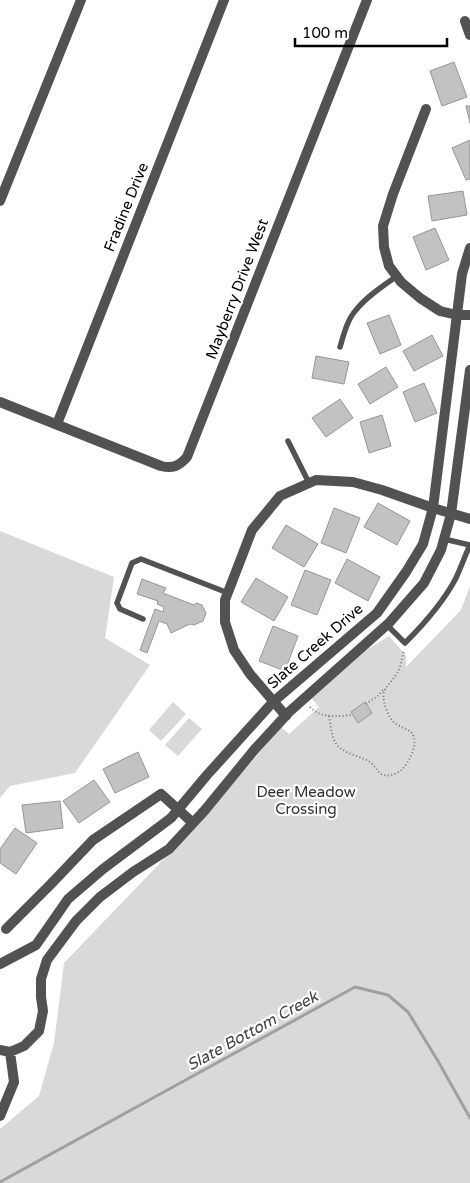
<svg xmlns="http://www.w3.org/2000/svg" width="470" height="1183" font-family="'Varela Round',sans-serif">
<rect width="100%" height="100%" fill="#fff"/>
<path fill="#d9d9d9" d="M0,531L114,577L105,638L150,665L75,773L10,786L0,798Z
M470,586V1183H0V1129L39,1096L54,1043L64,963L209,812L281,727L289,734L319,707L311,698L360,654L389,636L406,655V667L461,610Z
M173,702L186,714L161,741L149,730Z
M189,718L202,729L178,756L165,745Z"/>
<g fill="none" stroke-linecap="round" stroke-linejoin="round">
<path stroke="#a0a0a0" stroke-width="3" d="M0,1182L355,987L388,995L408,1012L438,1061L470,1118"/>
</g>
<path fill="#c2c2c2" stroke="#969696" d="M454,62L467,97L442,106L430,71Z
M466,106H470V123Z
M470,140V179L466,180L452,148Z
M463,191L467,215L432,221L428,196Z
M435,228L449,260L426,270L413,237Z
M389,315L401,345L380,354L367,323Z
M432,335L443,356L414,371L403,351Z
M316,356L349,362L344,384L312,378Z
M386,367L398,387L370,404L358,384Z
M424,383L437,413L415,422L403,392Z
M340,399L353,418L326,437L312,418Z
M382,415L391,446L369,453L360,422Z
M378,503L410,521L397,545L364,527Z
M334,508L360,518L346,553L321,543Z
M286,525L318,544L304,567L272,548Z
M347,559L380,577L368,601L335,583Z
M305,570L331,580L317,615L291,605Z
M256,578L288,597L274,621L241,602Z
M142,579L166,588L163,593L194,605L196,603L202,605L206,613L203,621L194,625L190,624L171,633L167,624L159,621L147,653L140,650L155,609L163,612L164,607L157,604L158,601L137,594Z
M273,626L298,636L285,671L259,661Z
M365,702L372,713L358,723L351,712Z
M138,752L149,777L115,793L103,769Z
M94,780L110,802L79,823L63,801Z
M60,801L63,828L26,833L22,805Z
M15,828L37,843L16,874L0,863V849Z"/>
<g fill="none" stroke-linecap="round" stroke-linejoin="round">
<path stroke="#747474" stroke-width="2" stroke-dasharray="1 2.5" stroke-linecap="butt" d="M366,704L379,695L383,690
M310,707C321,719 338,716 352,715
M329,716C331,726 331,737 337,745C344,753 355,755 364,759C367,760 369,761 371,763C375,766 377,771 381,774C390,778 400,773 405,766C411,758 420,740 410,731C407,729 403,728 400,726C392,723 389,716 386,709C380,688 385,691 396,675C401,668 402,658 404,650"/>
<path stroke="#525252" stroke-width="5.5" d="M340,347C344,334 347,320 356,310C367,296 383,286 397,276
M288,441L309,483
M143,619L120,609L117,603L132,563L141,559L228,593
M387,625L405,643C425,623 443,603 456,578C461,567 465,556 470,545L444,539"/>
<path stroke="#525252" stroke-width="10" d="M465,21L470,35
M426,109L393,194L383,226L384,247L389,266L401,282L420,298L440,311L457,315H470
M0,201L81,0
M0,402L161,466C173,469 179,466 187,457L367,0
M57,424L224,0
M286,716L250,674L234,650L225,622V600L252,530L280,496L316,480L353,482L382,490L433,508L470,519
M6,929L50,885L93,840L161,794L193,823
M0,964L36,945L68,899L103,869L171,818L207,775L273,702L377,613L406,572L423,544L433,508L462,274L470,248
M0,1050L10,1052L24,1046L39,1031L43,1011L41,997V979L47,960L76,921L100,897L133,872L169,849L205,810L255,749L289,712L389,623L424,583L441,550L451,514L470,370
M0,1116L14,1082L10,1052"/>
</g>
<g text-anchor="middle" stroke-width="4.5" stroke-linejoin="round" paint-order="stroke">
<g font-size="15" fill="#000" stroke="#fff">
<text transform="translate(126 207) rotate(-68)" y="5">Fradine Drive</text>
<text transform="translate(237 289) rotate(-69)" y="5">Mayberry Drive West</text>
<text transform="translate(315 646) rotate(-41)" y="5">Slate Creek Drive</text>
</g>
<g font-size="15" fill="#303030" stroke="#fff">
<text x="306" y="797">Deer Meadow<tspan x="306" dy="17">Crossing</tspan></text>
</g>
<g font-size="16" font-style="italic" fill="#414141" stroke="#fff">
<text transform="translate(252 1030) rotate(-29)" y="6">Slate Bottom Creek</text>
</g>
</g>
<path d="M295 38v8h152v-8" fill="none" stroke="#000000" stroke-width="2.5"/>
<text x="302" y="38" font-size="15" fill="#000000" stroke="#ffffff" stroke-width="4" paint-order="stroke">100 m</text>
</svg>
